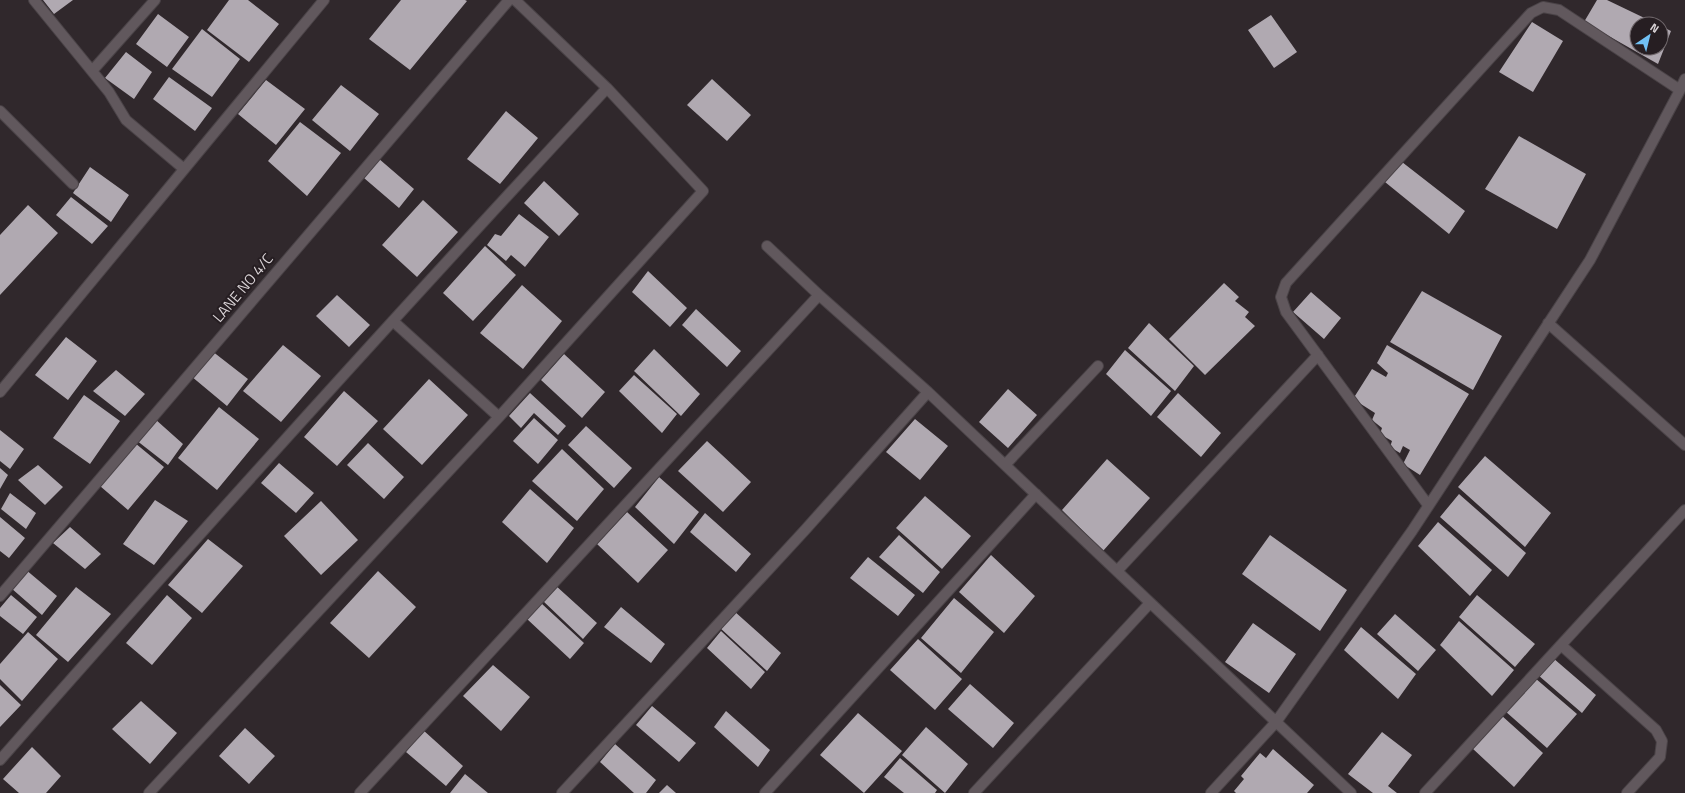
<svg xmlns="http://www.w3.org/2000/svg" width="1685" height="793" font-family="'Titillium Web',sans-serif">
<rect width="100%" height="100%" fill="#30282c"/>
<path fill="#b0a9b1" d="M43,0H73L54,14Z
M229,0H248L279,24L249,62L207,30Z
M401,0H465L467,1L410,70L369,39Z
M1597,0H1607L1657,24H1637V48H1661V26L1671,31L1658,64L1584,22Z
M158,14L189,37L167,67L136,44Z
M1271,15L1297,52L1274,68L1248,30Z
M1532,22L1563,41L1533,92L1499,72Z
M202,29L240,59L212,97L172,69Z
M126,52L152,72L134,99L105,78Z
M169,77L212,108L195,131L153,99Z
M712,79L751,115L727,141L687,105Z
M266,80L305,109L276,145L238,114Z
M341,85L379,114L350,151L312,120Z
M506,111L538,138L500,184L467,159Z
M300,122L341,153L307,196L268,161Z
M1519,136L1586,174L1557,229L1485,189Z
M378,158L414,189L399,208L364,178Z
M1402,162L1465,211L1449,234L1385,182Z
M90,167L129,195L111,222L73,193Z
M544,181L579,214L559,236L524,203Z
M71,197L108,226L92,244L56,215Z
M423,200L458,232L417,277L382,245Z
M28,205L58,233L0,295V235Z
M519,214L549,237L525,267L511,255L506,261L487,245L495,234L501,236Z
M485,246L516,275L473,321L443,293Z
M648,271L687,308L670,327L632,292Z
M1224,283L1239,297L1235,301L1249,312L1245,317L1255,326L1205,375L1169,339Z
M522,285L562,321L523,369L480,333Z
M1422,291L1502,336L1473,390L1390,342Z
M1311,292L1341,318L1324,339L1293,312Z
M337,295L370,325L349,347L316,316Z
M696,309L741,351L727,367L682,325Z
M1149,323L1194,366L1175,391L1128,348Z
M66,337L97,361L68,400L35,375Z
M283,345L321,376L281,422L243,391Z
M1387,345L1469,394L1420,475L1403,464L1410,450L1403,446L1400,453L1390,447L1392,441L1380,434L1382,428L1372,420L1375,413L1353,399L1372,369L1386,377L1388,373L1377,363Z
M654,349L700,394L681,416L634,371Z
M1125,350L1171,391L1151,416L1106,374Z
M212,351L248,379L227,406L191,376Z
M564,354L605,392L582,418L541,380Z
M116,370L145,394L125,416L93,391Z
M634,375L677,414L662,433L619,391Z
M429,379L468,415L422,465L383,429Z
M1008,389L1037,415L1008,448L979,422Z
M344,391L378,421L337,466L304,437Z
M530,393L566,426L558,435L534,413L521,428L509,416Z
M1178,393L1221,433L1201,457L1157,417Z
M84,395L120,421L90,464L53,438Z
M219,407L259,439L217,490L178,458Z
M534,418L558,440L538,464L513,441Z
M155,419L183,444L168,465L136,440Z
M915,419L948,446L920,480L886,452Z
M586,426L632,468L614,488L568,445Z
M0,430L24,449L10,469L0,461Z
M707,441L751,482L723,512L678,471Z
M135,443L164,467L128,510L100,486Z
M368,443L404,477L384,499L347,465Z
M562,449L604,489L577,521L532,481Z
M1485,456L1551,513L1525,547L1458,487Z
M1107,459L1150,498L1103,551L1062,510Z
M279,463L314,493L296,513L261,483Z
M38,465L63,487L45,505L18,480Z
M0,468L8,475L0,489Z
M659,477L699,512L674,544L635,507Z
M530,489L574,528L547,563L502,522Z
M10,493L36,513L26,529L1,509Z
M1459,494L1526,553L1508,577L1440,517Z
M925,496L971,536L942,569L896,528Z
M155,500L188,521L154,565L123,544Z
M321,501L358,540L321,575L284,536Z
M627,512L668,550L638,583L597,544Z
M705,513L751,554L736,572L690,532Z
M0,517L25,538L9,558L0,551Z
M1438,522L1492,570L1470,596L1418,546Z
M70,527L101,554L85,569L53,543Z
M899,535L940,572L923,593L879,557Z
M1270,535L1347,590L1320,631L1242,574Z
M208,539L243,566L202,613L168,585Z
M991,555L1035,596L1004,633L959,592Z
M868,557L915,595L898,616L850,578Z
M25,569L57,596L42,615L11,588Z
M378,571L416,607L369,658L330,623Z
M555,585L597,623L583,639L542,600Z
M76,587L111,614L68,662L36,635Z
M11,595L37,617L23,634L0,616V608Z
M167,595L192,618L152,665L126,643Z
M1477,595L1535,644L1515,667L1459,617Z
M954,598L994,632L961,673L921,638Z
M541,603L584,643L570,659L527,619Z
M621,607L665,644L651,663L604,627Z
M734,611L781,653L767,671L719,627Z
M1395,614L1436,650L1418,671L1377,634Z
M1459,621L1514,670L1492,696L1440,645Z
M1253,623L1296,654L1269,693L1225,662Z
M1361,627L1416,674L1398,699L1344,650Z
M721,631L765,672L751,689L707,648Z
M28,632L58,659L22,701L0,679V664Z
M918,639L962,679L935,710L890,670Z
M1553,658L1596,695L1582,713L1538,675Z
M493,665L530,697L501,731L463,696Z
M1535,678L1577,714L1547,748L1505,711Z
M970,684L1014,723L993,748L948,709Z
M0,685L21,705L0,727Z
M141,701L177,733L150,764L112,729Z
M652,706L696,743L679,762L636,725Z
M726,711L770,750L758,767L714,727Z
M858,713L902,751L864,793L820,755Z
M1501,715L1543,753L1514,787L1472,748Z
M926,727L968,764L945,793L902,755Z
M245,728L275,756L249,784L219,756Z
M423,730L463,766L446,786L406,752Z
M1382,732L1412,755L1388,786L1397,793H1373L1348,774Z
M615,744L656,780L646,793H634L600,762Z
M32,747L61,776L46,793H19L3,779Z
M1273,749L1314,785L1307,793H1236L1234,791L1244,779L1241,776L1260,753L1266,758Z
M900,758L937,790L935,793H904L884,777Z
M465,774L488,793H450Z
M667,785L676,793H659Z"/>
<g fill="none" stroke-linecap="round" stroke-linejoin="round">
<defs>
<path id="minor" d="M34,0L109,92L126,120L184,169
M92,71L155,0
M0,111L73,184
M767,246L819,295L928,392L1351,793
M394,322L499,417
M1548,323L1685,445
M0,392L324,0
M1005,465L1098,366
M1428,505L1286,312L1281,297L1286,283L1531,13L1543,7L1559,10L1680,90
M1117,571L1318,355
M0,596L509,0
M1561,645L1656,730L1662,741L1660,757L1627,793
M0,760C199,533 402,309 607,88
M149,793L499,417L703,191L607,88L515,0
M360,793L819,295
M562,793L805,530L928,392
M765,793L1036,494
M974,793L1150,603
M1211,793L1276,722L1412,531L1590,260L1680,90L1685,79
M1425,793L1685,510"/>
</defs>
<use href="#minor" stroke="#4a4347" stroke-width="12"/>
<use href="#minor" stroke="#61585d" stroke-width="10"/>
</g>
<g text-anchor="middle" stroke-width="4" stroke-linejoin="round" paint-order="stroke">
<g font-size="15" fill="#d9d3d6" stroke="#261e22">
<text transform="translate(243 288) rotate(-50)" y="5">LANE NO 4/C</text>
</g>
</g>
<g transform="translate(1649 36) rotate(35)"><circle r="19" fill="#261e22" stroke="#6e666a"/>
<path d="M0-3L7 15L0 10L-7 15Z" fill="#71c1f5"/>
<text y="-6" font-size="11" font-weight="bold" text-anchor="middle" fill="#d9d3d6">N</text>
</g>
</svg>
